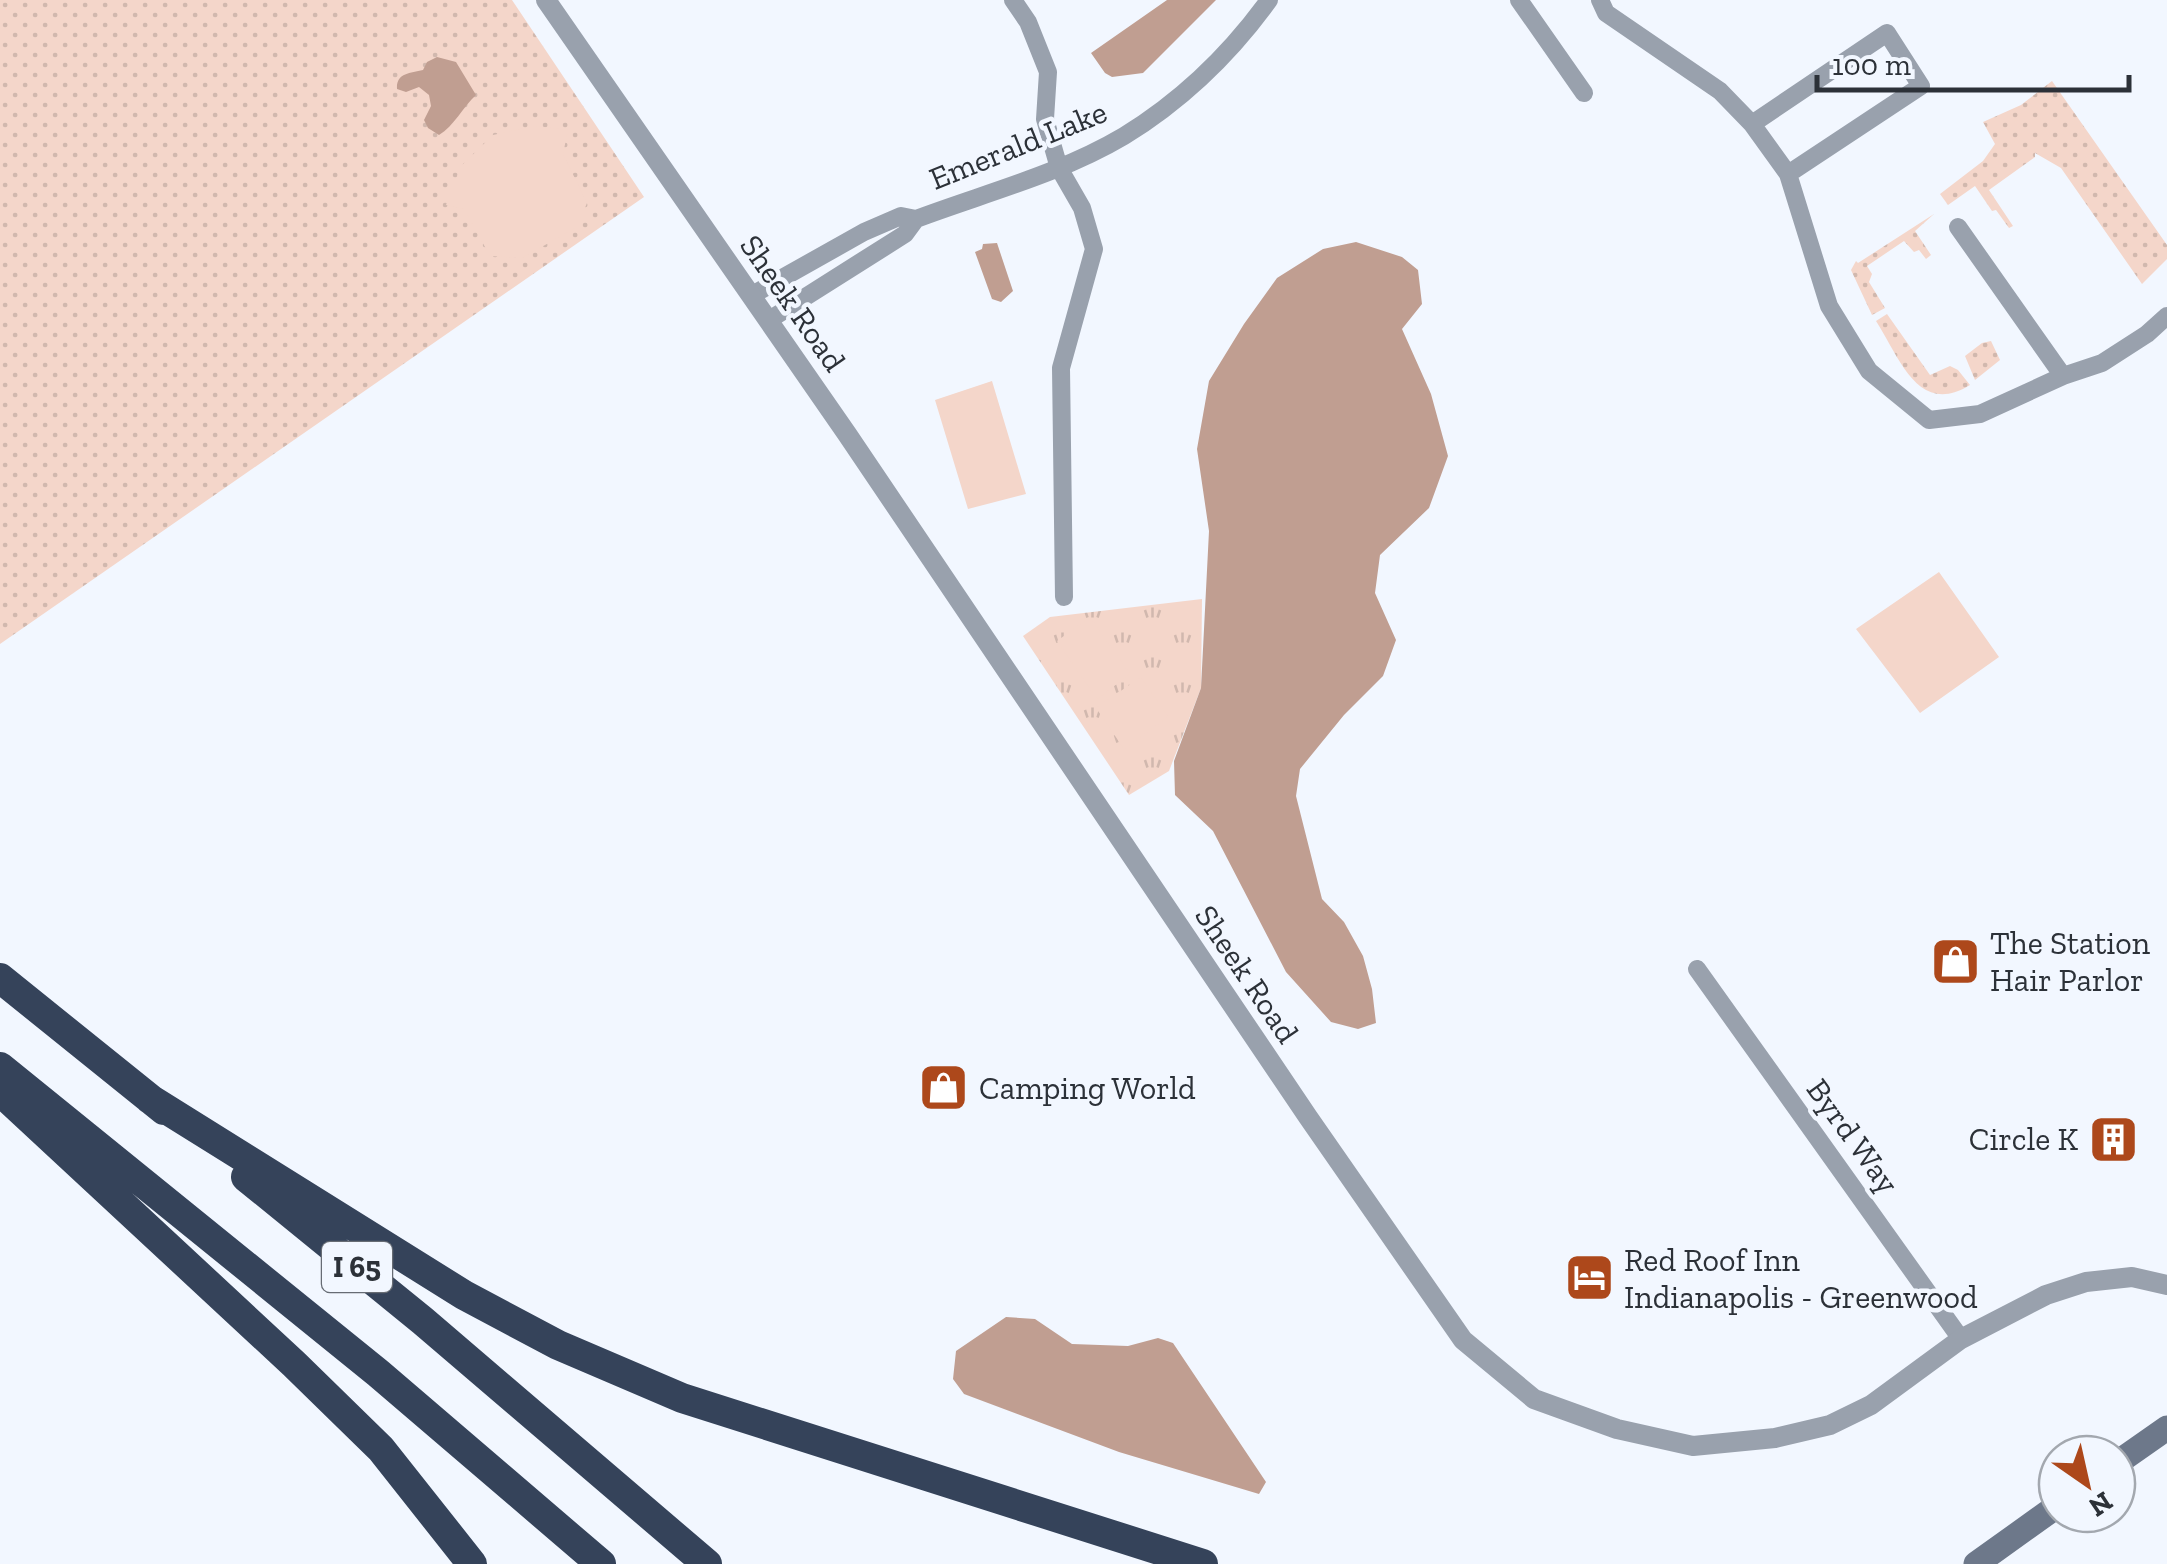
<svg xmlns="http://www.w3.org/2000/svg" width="2167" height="1564" font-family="'Zilla Slab',serif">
<defs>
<pattern id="grass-dots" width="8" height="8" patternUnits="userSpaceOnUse" patternTransform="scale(2.5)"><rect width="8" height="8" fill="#f4d6ca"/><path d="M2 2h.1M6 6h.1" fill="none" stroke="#d1b8ae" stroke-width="1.8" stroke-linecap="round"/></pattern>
<pattern id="park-tufts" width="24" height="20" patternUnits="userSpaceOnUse" patternTransform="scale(2.5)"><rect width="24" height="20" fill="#f4d6ca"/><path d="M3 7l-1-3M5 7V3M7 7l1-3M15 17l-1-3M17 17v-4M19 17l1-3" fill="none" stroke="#d1b8ae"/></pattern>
</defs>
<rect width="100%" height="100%" fill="#f2f7ff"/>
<path fill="url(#grass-dots)" d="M0,0H512L644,197L0,644Z
M2052,81L2167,245V259L2142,284L2061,168L2035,153V157L1989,190L2013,226L2009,228L1996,210L1992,211L1975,186L1948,205L1940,194L1983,161L1995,144L1983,122L2021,105Z
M1934,214L1915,231L1931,255L1926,259L1919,250L1914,252L1904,241L1867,266L1872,274L1869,282L1885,308L1872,315L1851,270L1856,261L1858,263Z
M1887,314L1930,375L1950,366L1958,370L1970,385C1918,417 1900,358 1876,321Z
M1991,341L2000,360L1975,380L1965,356L1982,343Z"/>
<path fill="url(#park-tufts)" d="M1202,599L1201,688L1169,771L1129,795L1023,636L1050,617Z"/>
<path fill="#f4d6ca" d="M534,126L568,130L563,154L587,203L577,227L522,258L490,256L464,209L446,205L461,166L493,135Z
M992,381L1026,494L968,509L935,400Z
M1939,572L1999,657L1920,713L1856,629Z
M1090,617L1130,674L1097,699L1057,641Z
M1141,677L1168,717L1124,749L1096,708Z"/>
<path fill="#c09e91" d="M1167,0H1216L1143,73L1112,77L1105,73L1091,53Z
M437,57L456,62L476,95C463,107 454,126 439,135L428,128L424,120L431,106L429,95L419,87L406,92L397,89C396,73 410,73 423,70L427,62Z
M1356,242L1402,257L1418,270L1422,304L1402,329L1431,394L1448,456L1429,508L1380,555L1375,593L1396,640L1383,676L1344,715L1300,769L1296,796L1322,899L1344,922L1363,956L1372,989L1376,1023L1358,1029L1331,1022L1286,972L1213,831L1175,795L1174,761L1201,688L1209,531L1197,449L1209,381L1244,324L1277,278L1323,249Z
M997,243L1013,291L1001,302L992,299L975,252L982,249L983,244Z
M1006,1317L1035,1319L1072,1344L1128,1346L1158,1338L1173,1343L1266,1482L1259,1494L1119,1452L964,1394L953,1379L956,1351Z"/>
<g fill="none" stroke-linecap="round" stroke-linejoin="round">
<path stroke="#99a1ad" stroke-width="18" d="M1013,0L1028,22L1048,72L1045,119L1059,168L1082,208L1094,249L1061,368L1064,597
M1519,0L1584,93
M1600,0L1606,13L1720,91L1752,124L1788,174L1829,306L1869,371L1929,420L1980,414L2063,376L2102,363L2147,334L2167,316
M1752,124L1887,33L1921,86L1788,174
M1958,227L2063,376
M752,295L864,232L901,216L916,219
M769,320L905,234L916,219C985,193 1060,174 1124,136C1181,101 1230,54 1269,0
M1697,969L1961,1339"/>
<path stroke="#99a1ad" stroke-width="20" d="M546,0L847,434L1308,1117L1463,1340L1534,1399L1617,1429L1693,1446L1775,1438L1830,1425L1871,1405L1961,1339L2046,1295L2086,1282L2132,1277L2167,1285"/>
<path stroke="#6d788a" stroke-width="25" d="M2117,1463L2167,1428
M1976,1564L2057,1506"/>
<path stroke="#35435a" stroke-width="30" d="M0,978L164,1110
M0,1067L378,1373L601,1564
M0,1091L294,1364L381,1449L472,1564
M150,1099L464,1295L558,1345L682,1398L1203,1564
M246,1177L423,1321L707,1564"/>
</g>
<defs>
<symbol id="shop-square" viewBox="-11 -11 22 22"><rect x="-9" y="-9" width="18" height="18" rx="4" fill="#ad481b" stroke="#f2f7ff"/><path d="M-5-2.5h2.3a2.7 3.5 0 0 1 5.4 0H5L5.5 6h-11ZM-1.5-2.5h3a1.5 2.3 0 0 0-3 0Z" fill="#fff"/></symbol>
<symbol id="building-square" viewBox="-11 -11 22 22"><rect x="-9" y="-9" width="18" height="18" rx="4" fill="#ad481b" stroke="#f2f7ff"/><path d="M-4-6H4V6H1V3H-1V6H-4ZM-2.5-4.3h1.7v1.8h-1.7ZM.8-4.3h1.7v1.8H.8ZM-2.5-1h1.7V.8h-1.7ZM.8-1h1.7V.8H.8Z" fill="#fff"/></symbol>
<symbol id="hotel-square" viewBox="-11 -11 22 22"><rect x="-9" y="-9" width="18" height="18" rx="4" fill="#ad481b" stroke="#f2f7ff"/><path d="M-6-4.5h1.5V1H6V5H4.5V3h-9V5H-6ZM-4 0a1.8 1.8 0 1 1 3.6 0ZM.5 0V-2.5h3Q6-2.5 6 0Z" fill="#fff"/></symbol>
</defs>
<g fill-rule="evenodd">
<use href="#shop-square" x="1928" y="934" width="55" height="55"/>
<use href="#shop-square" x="916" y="1060" width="55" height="55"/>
<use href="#building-square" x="2086" y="1112" width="55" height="55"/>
<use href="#hotel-square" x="1562" y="1250" width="55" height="55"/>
</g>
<g text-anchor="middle" stroke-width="9" stroke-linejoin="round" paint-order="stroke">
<rect fill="#f2f7ff" stroke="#676c74" stroke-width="2.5" x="322" y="1242" width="70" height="50" rx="8"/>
<g font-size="30" font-weight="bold" fill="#2c3138">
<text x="357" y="1277">I 65</text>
</g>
<g font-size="32" fill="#2c3138" stroke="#f2f7ff">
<text transform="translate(1018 145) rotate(-22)" y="11">Emerald Lake</text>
<text transform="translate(793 303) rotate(55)" y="11">Sheek Road</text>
<text transform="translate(1247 974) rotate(56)" y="11">Sheek Road</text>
<text transform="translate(1853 1136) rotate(54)" y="11">Byrd Way</text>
</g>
<g font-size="32" fill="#2c3138" stroke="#f2f7ff" text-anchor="start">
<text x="1990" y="954">The Station<tspan x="1990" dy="37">Hair Parlor</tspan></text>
<text x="979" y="1099">Camping World</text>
<text x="2078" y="1150" text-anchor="end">Circle K</text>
<text x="1624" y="1271">Red Roof Inn<tspan x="1624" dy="37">Indianapolis - Greenwood</tspan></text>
</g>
</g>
<g transform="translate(2087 1484) rotate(146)"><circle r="48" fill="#f2f7ff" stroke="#a3a8af" stroke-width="2.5"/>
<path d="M0-8L18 38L0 25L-18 38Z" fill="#ad481b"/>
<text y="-15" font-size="28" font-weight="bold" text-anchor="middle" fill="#2c3138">N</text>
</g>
<path d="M1817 75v15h312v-15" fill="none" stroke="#2c3138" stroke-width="5"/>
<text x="1832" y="75" font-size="30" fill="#2c3138" stroke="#f2f7ff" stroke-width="8" paint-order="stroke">100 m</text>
</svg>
